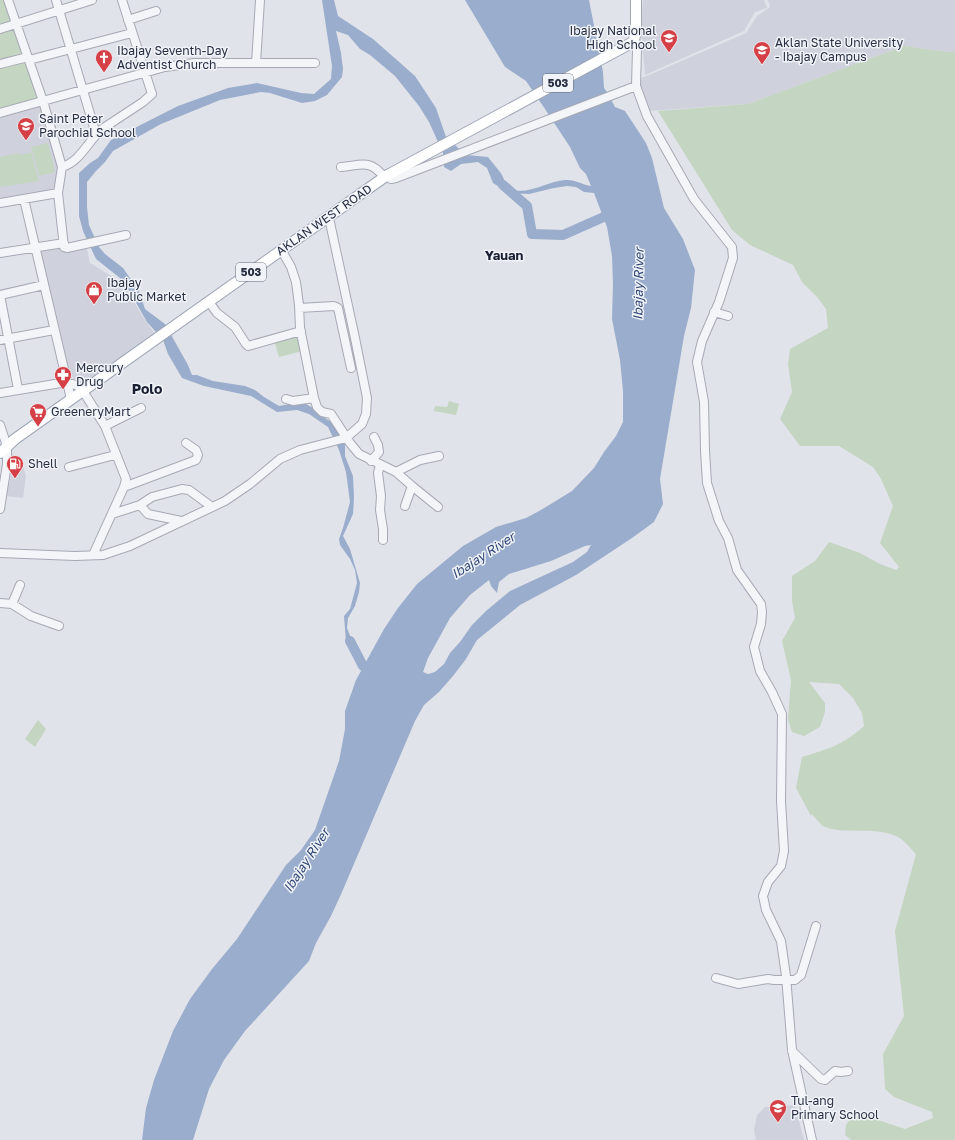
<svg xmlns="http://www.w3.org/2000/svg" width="955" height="1140" font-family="'Golos Text',sans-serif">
<rect width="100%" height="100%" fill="#e1e3ea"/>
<path fill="#cfd2dc" d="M643,0H764L767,8L755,12L744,31L645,75L641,28Z
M768,0H955V52H948L904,46L748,104L648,111L639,87L642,78L746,33L757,16L770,7Z
M41,104L59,168L57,183L52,191L0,201V115Z
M86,245L90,263L118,280L128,292L145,320L155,334L91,379L86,381L74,379L68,369L40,250Z
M10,454L20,456L26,476L23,498L6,496L11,476Z
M795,1105L804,1140H756L754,1130L757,1115L765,1107Z"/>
<path fill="#c4d5c1" d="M0,0H5L12,22L0,26Z
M14,27L24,56L0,62V32Z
M904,46L948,52H955V1140H851L845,1135L846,1125L853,1114L869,1113L878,1120L905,1129L933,1118L932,1112L894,1097L885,1089L883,1054L904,1016L895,931L916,854C911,849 904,840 898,837C878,826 846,835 825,827C820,825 816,818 812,814L811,816L796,788L802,757C828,749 843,745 864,726L862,713L853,698L839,684L809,682L825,703V712L820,727L804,736L792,732L788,720L791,680L782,641L795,618L792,601V576L815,561L829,542L860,553L880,564L896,570L899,567L880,543L893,506L881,479L873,467L839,446H800L780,419L792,392L788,364L790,349L828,328L826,309L818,298L802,282L793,265L750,245L732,230L658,111L748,104Z
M27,61L39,98L0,109V68Z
M48,143L55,172L39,176L31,147Z
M31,152L39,181L0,187V157L19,153L20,155Z
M300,333L303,351L279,357L274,340Z
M449,401L459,404L456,415L434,411L435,406L447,407Z
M38,720L46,729L35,747L25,739Z"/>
<path fill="#9aadcc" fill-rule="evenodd" d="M322,0H334L338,16L373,39L415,76L436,108L446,137L466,155L488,157C492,162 496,167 500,172C504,177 505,186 512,189C525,196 549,181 565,180C575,179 583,185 591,186L586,174L580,168L570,147L545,109L526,81L505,67L465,0H589L603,72L604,88L607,92L615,107L625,111L646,143L652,158L664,208L683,239L695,270L691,308L684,336L660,479L663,504L654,522L632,538L576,575L520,605L477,640L466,659L453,676L439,692L424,705L415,721L342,892L331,916L316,943L309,961L245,1031L224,1060L209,1089L193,1140H142L146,1108L154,1080L173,1031L190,999L212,969L237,939L286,865L301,850L315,830L339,761L345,729V711L356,680L384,629L398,608L417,584L463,546L496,527L526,518L541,510L572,491L594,468L604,452L616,436L623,422V391L620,360L612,319L613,284L612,256L607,227L594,193L584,192L576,187L567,186L554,188L529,194L509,193L493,183L487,168L478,162L461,164L451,171L444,167L443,153L429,122L419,106L395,76L370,55L360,49L348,35L336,31L341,53L343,69L342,77L327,95L315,101L302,103L270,93L261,92L220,100L161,124L113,151L105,162L96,171L87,182V207L89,225L99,247L105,254L123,268L139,291L145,309L165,324L188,365L192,375H197L213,381L245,386L255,390L264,397L279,406L296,403L306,404L313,408L320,415L333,423L345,445V456L353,476L354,498L353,514L343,536L350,549L360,583L359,592L355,606L348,618L347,628L357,653L356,655L346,642L344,616L350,609L357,583L355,570L350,559L340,545L339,539L343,528L350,502L346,472L339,450L328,427L309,414L297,410L277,412L251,396L204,386L182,378L168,354L163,340L147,322L130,292L120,278L96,259L83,231L79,216V173L90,163L98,158L111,140L178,106L228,88L257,83L301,93L314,94L331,79L332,66ZM591,545L587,552L573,562L510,591L486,611L472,625L460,642L450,653L444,664L435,672L428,674L423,672L428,658L450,618L470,595L489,580L491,586L497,593L499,582L509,574L551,561L585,546Z"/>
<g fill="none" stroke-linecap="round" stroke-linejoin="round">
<path stroke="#9aadcc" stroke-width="10" d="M503,185L527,206L532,234L563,235L615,212
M350,641L363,666"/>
<defs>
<path id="minor" d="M8,0L43,101L62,167L58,193L64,247L67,248L126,235
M56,0L96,134
M128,20L156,11
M0,29L92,0
M635,39L637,50L636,86L647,116L694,199L732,247L733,258L719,302L702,341L697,362L704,402L705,451L707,483L719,521L728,538L737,570L761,604L762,612L761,624L754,647L760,671L772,692L782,714L781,801L784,851L781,866L768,882L763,896L766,910L781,941L786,976L792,1050L812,1140
M29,60L132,33
M256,63L260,0
M0,64L28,57
M0,113L165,67L194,63H315
M62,167C81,161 87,142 102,129L143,102L152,94L122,0
M341,167C362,165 370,159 384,177
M386,176L391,179L396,178L636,86
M24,199L71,399
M0,203L58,193
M282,251L291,267L296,282L299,305L300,328L314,398L317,407L322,412L331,414L350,443L359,454L380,464L378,473L381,496L380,510L383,529V540
M0,253L64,243
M0,295L18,389
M0,295L44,285
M209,302L217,313L235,327L246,344L248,346L301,331
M299,308L334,306L338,308L351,368
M714,312L728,316
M0,340L54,330
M83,391L105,426L126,479L124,487L93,555
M0,393L67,382L86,389
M286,399L293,401L314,398
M0,425L7,446V464L0,509
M105,426L141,408
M371,461L379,452L378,445L374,437
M380,464L396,472L412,486L405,506
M69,467L115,455
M396,472L420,460L439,456
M412,486L438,507
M124,487L196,460L198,455L196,450L186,443
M140,505L148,514L181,521
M112,514L140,505L152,497L182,489L189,490L212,507
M0,553L75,556L103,555L130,546L225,501L250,484L280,459L300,450L346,438L362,424L366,414L367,398L355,338L329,218
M0,603L12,604L31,616L59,626
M12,604L20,585
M716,978L738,984L768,979L774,980H795L801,975L816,926
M792,1051L821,1079L825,1080L835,1071L841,1072L848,1071"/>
<path id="major" d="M0,453L15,439L386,176L633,42L636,33V0"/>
</defs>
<use href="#minor" stroke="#a6a9b5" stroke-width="10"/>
<use href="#major" stroke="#9fa6b7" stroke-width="12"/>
<use href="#minor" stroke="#f4f5f8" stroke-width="8"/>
<use href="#major" stroke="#fff" stroke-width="10"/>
</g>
<defs>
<symbol id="school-pin" viewBox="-11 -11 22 30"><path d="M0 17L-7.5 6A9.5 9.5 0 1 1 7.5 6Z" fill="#d54046" stroke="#f0f3f7"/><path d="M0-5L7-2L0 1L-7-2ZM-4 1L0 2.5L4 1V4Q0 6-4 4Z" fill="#fff"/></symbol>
<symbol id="church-pin" viewBox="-11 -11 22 30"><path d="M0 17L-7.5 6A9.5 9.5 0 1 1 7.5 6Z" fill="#d54046" stroke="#f0f3f7"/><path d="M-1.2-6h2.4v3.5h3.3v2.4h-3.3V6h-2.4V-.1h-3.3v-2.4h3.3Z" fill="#fff"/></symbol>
<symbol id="shop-pin" viewBox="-11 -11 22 30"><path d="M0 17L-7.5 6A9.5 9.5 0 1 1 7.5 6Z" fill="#d54046" stroke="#f0f3f7"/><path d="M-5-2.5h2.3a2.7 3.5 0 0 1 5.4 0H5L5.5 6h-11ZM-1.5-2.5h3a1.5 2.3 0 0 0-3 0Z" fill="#fff"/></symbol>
<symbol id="pharmacy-pin" viewBox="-11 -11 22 30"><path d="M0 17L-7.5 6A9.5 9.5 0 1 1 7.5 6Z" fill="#d54046" stroke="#f0f3f7"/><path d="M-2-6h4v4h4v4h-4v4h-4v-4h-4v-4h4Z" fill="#fff"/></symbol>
<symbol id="supermarket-pin" viewBox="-11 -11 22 30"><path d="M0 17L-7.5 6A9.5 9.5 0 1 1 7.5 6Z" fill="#d54046" stroke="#f0f3f7"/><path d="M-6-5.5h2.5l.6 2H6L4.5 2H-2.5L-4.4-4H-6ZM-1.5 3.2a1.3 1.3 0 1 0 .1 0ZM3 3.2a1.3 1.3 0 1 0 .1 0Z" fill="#fff"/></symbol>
<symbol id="fuel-pin" viewBox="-11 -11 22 30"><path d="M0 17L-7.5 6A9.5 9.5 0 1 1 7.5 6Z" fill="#d54046" stroke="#f0f3f7"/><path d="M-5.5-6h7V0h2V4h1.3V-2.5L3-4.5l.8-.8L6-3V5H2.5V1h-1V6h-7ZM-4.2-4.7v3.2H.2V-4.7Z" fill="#fff"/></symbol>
</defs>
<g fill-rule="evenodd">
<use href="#school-pin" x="659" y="28" width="20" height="27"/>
<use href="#school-pin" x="752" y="40" width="20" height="27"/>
<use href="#church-pin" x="94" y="48" width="20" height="27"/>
<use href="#school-pin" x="16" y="116" width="20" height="27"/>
<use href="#shop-pin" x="84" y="280" width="20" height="27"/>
<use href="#pharmacy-pin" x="53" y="365" width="20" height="27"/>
<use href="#supermarket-pin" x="28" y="402" width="20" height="27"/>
<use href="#fuel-pin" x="5" y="454" width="20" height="27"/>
<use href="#school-pin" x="768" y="1098" width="20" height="27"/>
</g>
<g text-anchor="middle" stroke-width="3" stroke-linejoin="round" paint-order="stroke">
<g fill="#f0f3f7" stroke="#646a79" stroke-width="1">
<rect x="543" y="74" width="30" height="18" rx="3"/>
<rect x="236" y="263" width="30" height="18" rx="3"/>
</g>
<g font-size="11" font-weight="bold" fill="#282f43">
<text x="558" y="87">503</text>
<text x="251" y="276">503</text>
</g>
<g font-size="12" fill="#282f43" stroke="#f0f3f7" text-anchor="start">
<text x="656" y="35" text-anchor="end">Ibajay National<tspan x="656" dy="14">High School</tspan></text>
<text x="775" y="47">Aklan State University<tspan x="775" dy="14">- Ibajay Campus</tspan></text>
<text x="117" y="55">Ibajay Seventh-Day<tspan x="117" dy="14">Adventist Church</tspan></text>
<text x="39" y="123">Saint Peter<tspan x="39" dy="14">Parochial School</tspan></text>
<text x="107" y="287">Ibajay<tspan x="107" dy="14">Public Market</tspan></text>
<text x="76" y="372">Mercury<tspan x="76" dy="14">Drug</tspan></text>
<text x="51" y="416">GreeneryMart</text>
<text x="28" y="468">Shell</text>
<text x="791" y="1105">Tul-ang<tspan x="791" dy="14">Primary School</tspan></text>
</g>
<g font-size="12" fill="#282f43" stroke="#f0f3f7">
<text transform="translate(324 220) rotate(-35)" y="4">AKLAN WEST ROAD</text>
</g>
<g font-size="13" font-weight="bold" fill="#1a2034" stroke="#f0f3f7">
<text x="504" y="260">Yauan</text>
</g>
<g font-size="13" font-style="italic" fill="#304979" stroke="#f0f3f7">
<text transform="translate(638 284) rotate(-89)" y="5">Ibajay River</text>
<text transform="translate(483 555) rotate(-33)" y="5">Ibajay River</text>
<text transform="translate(306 860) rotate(-57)" y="5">Ibajay River</text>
</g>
<g font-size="14" font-weight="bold" fill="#1a2034" stroke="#f0f3f7">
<text x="147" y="394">Polo</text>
</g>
</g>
</svg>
